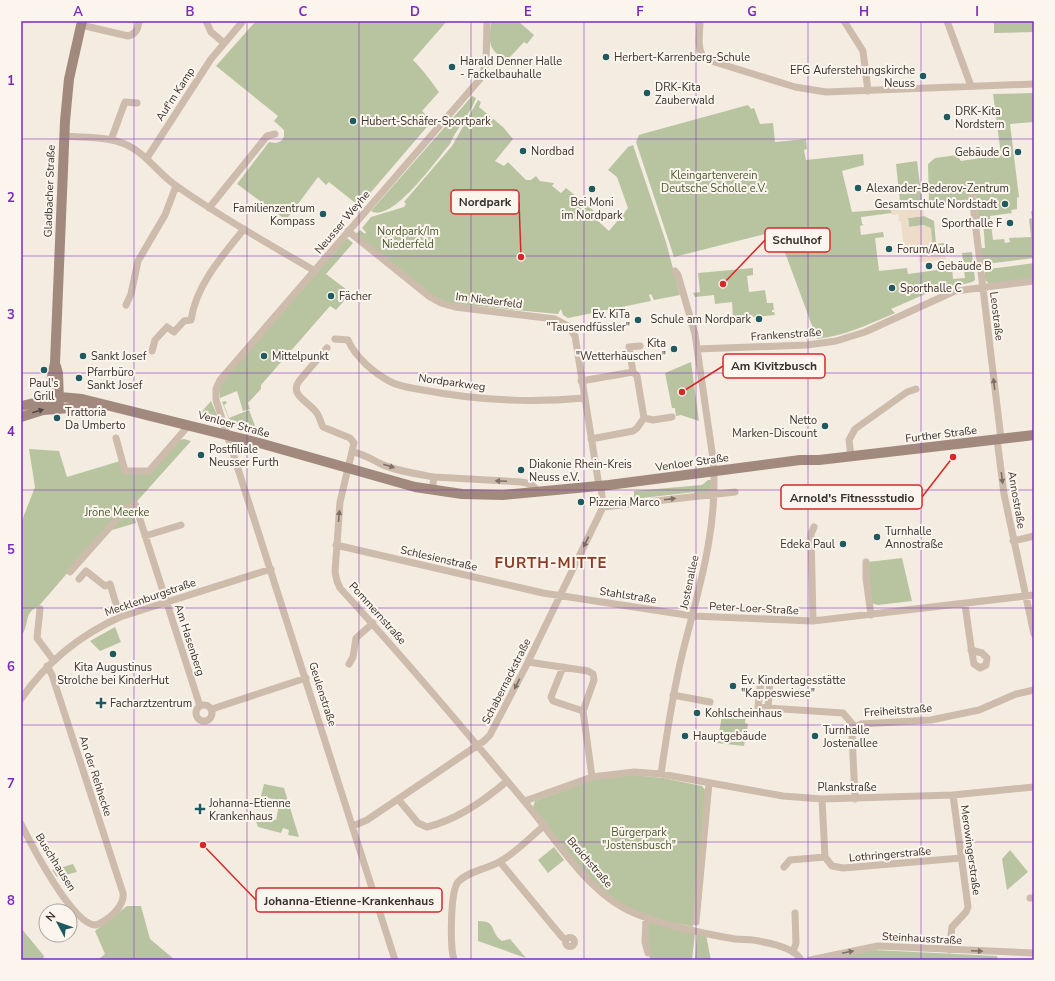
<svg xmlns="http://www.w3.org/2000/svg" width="1055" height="981" font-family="'Nunito Sans',sans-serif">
<rect width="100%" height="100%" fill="#f4ebe1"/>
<path fill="#b8c4a0" d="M256,21H447L413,60C424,71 430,80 439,92L422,111L432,121L359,206L329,182L326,185L318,177L286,220L237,184L269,142L276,143L281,141L284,137V130L274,121L278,116L216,66Z
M491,21H518L534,35L527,44L524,42L510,57L513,60C508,62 505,60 501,57C486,47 490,37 491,21Z
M994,21H1034V32L994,33Z
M1034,93V122L1010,124L1019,197L1017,198V209L1011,210L1012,213L990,216L993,240L1004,239L1005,243L1010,242L1009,238L1031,237L1029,219L1032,218L1031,211L1034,212V258L986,264L982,259L980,248H985L983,219H978L976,196H970V200L931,208L929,201L928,164L935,158L957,155L961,161L1001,155L993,94Z
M472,96L476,98C470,115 457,127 450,144C437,159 392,224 371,211Z
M478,100L481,102L479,107L503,127L513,139L495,161L504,166L508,162L526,180H531L536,176L540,181L554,183L552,186L561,193L566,188L601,217L598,221L609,231L628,208L617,177L608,170L628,147L633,145L666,242L680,295L654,300L651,294L649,295L651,301L568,318L563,315L561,309L558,314L455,304L443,301L430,294L356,234L360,230L365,234L366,232L362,228L371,217L404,207L406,204L404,202L452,146Z
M748,105L751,109L754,108L760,124L773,123L775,142L806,139L807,149L804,150L806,160L863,154L864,165L842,171L852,212L891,209L892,213L861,217L862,224L864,225L860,226L861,235L883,232L884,237L875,238L879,271L907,268L908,274L952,268L953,279L965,278L962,253L972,252L975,280L972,282L950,288L946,285L891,309L895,313C867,325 847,335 817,339L777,231L674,257L636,142L639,135L642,134Z
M917,161L922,200L900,202L896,164Z
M924,216L934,221L936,244L944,243V249L933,250L924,225L909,227L908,218Z
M347,238L353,243L326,274L351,293L336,310L330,306L261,385V389L248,403L250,409L243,411L237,391L220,398L219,389L223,381Z
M1034,263V278L994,284L988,283L985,279V271L989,269Z
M753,268V275L747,276L749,292L765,290L767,303H773L774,310H772V312H774L775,315L733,319L732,302L715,304L714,295L695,297L693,293L700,292L698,273Z
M691,362L699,421L681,415L676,416L675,408H672L665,373Z
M211,401L218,417L216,420L199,415Z
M225,401L227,403L224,405L229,418L249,410L255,426L253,431L231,424L222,402Z
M184,439L191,441L131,508L136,523L102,533L38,607C23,612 30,626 21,636V523L35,487L29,449L59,451L67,477L120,461L124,471L149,474L180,440Z
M708,480H711V491L709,493L694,495V492L634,499V491L702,485Z
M902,558L912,601L878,605L871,603L868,562Z
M115,627L121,642L100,651L90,641Z
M723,711L746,713L745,723L748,724L744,746L717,743Z
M634,775L663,778L702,786L706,791L693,927C678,923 661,921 646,916C598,900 562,846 533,807L535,801L592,780Z
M264,784L284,788L299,837L288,835L289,830L283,828L281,833L258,827L256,821L257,816L276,820L280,801L261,796Z
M554,847L564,860L548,873L538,860Z
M1010,850L1028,872L1007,890L1002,859Z
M73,864L77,872L57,877L52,870Z
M127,906H141L150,939L175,960H98L105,954L95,931Z
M478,921C498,921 489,932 502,941L510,939L526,958L478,941Z
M649,922L695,933L692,960H650L647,938Z
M21,928L44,956L43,960H21Z
M697,933L706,935L711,960H695Z
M874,950L997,956L998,960H824Z"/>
<path fill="#ecdcc8" d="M922,200L924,216L908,218L909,227L924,225L931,228L933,250L944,249L946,259L914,263L919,262L918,251L904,252L901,221H898L899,214L892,215L891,209L900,208V202Z"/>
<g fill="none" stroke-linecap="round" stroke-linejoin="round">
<path stroke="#cdbbac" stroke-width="7" d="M206,21L211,32L224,43
M700,21C700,34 696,49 705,59L795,87L826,92L1034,84
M844,21L863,51L868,91
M947,21L971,86
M81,25L128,36C136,34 138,29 139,21
M64,136C84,138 107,136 127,145C147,154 159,175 178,187C222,218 269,244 315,271
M111,140L125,102L137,103
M147,158L211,59L243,21
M972,196L1001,439
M209,208L267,136L275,134
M348,231L430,297L441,303L455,307L555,319L568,326L575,336L599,486
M126,305L131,294L138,261L165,215L176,186
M335,339L348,340C355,357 375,374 391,382C401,387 413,388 423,390C475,400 532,403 584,398
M327,348L299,381C289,395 309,402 316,412C320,416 320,422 323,427L350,438L354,443L340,502L335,572L337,581L340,588C403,657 464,729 524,801C554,836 582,884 622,907C647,922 705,934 735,939C744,940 754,939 763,942C774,944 795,949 801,960
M697,349L807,345L836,341L865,332L955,291L1034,281
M152,351L155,340L167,327L174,332L184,321L191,320C196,285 223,255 244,229
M581,381L633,372
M644,418L653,420L672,417
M116,438L125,471H149L189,425
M591,439L633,431L637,428L644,418L637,376L633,372L629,347L640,346
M997,439L1004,494L1034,634
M353,452C363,454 370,458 379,463C395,471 417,474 434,477L432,490
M851,456L849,440L855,429L907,392L916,389
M434,477L521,482C528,483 533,484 537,491
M603,507L735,492
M145,536L181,525
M1013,541L1034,536
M336,545L543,593L693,616L813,621L1034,595
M866,562V578L871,615
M70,572L126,509L135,504L200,706
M79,579L86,571L105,586L110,584L120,617
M965,604C968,624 970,644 974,664L980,668L986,665L987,658L982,653L971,650
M40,609L37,638L54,661
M813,621L811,534L814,527
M528,662L588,671L593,674L594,680L583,711L592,777
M349,664L353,657L356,638L373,623
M563,667L551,697L553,701L583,711
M673,695L710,702
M21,699C46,663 80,635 120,617L271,569
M196 713a8 8 0 1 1 16 0a8 8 0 1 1-16 0Z
M768,708L770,681H761L758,707L768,708L843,713L855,727
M212,709L306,678
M855,727L861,724L931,720L979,710L1016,694L1034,690
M855,727L852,734L855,799
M661,774C667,732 673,691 683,651C699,589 719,524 713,459L695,334L678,275L675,271
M398,799L418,823L427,827C456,820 485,800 507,781
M822,799L825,857L832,866L843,868L961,858
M525,801L592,777L634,772L661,774L783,796L822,799L953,795L1034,787
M21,824C31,844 73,926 96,925C108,920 125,907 123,893L52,675L47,666
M353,826L367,820L484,741L490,735L525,668L603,507L601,486
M500,862L562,937L566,940
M784,867L790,860L825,857
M1030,898H1034
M646,918L645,942L648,953
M696,922L709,783
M565.5 942a4.5 4.5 0 1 1 9 0a4.5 4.5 0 1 1-9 0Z
M949,950L952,927L966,912L968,907L953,795
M793,952L796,943L795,913
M395,960L216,400V389L220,380L480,79L486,64L487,21
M454,960C450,947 450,892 458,882C468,871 487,869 499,862C516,853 530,837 545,825
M810,960L878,946L1034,953"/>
<path stroke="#a18a7d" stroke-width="10" d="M56,366L58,373L59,402
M21,406L60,397L82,399L263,444L415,487L462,494L503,495L609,485L800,460H819L1034,435
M56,408C46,396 52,377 55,363L65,121L69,79L82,21
M21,417L43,410L98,406"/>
</g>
<defs><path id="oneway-solid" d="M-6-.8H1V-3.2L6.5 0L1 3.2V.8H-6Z"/></defs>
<g fill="#7d6f65">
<use href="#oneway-solid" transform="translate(994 384) rotate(-97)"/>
<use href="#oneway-solid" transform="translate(389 466) rotate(17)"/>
<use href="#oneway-solid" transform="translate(1002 478) rotate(83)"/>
<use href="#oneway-solid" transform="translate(501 481) rotate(-177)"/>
<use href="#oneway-solid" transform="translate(670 499) rotate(-7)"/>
<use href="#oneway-solid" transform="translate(339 516) rotate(-85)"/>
<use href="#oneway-solid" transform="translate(586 542) rotate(116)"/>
<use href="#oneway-solid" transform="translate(517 684) rotate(117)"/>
<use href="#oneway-solid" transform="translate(977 951) rotate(2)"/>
<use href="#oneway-solid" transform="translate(848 952) rotate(-12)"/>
</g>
<use fill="#544640" href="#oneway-solid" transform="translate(38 411) rotate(-16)"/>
<path fill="none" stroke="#7b2cbf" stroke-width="1" stroke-opacity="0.55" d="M134,21V960M247,21V960M359,21V960M471,21V960M584,21V960M696,21V960M808,21V960M921,21V960M21,139H1034M21,256H1034M21,373H1034M21,490H1034M21,608H1034M21,725H1034M21,842H1034"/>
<g fill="#1f5a5e" stroke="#fbf5ee" stroke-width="1.5">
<circle cx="606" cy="57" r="4"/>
<circle cx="452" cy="67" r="4"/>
<circle cx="923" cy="76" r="4"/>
<circle cx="647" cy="93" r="4"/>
<circle cx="947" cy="117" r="4"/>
<circle cx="353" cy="121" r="4"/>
<circle cx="523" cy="151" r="4"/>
<circle cx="1018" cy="152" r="4"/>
<circle cx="858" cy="188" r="4"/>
<circle cx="592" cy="189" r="4"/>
<circle cx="1005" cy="204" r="4"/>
<circle cx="323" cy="214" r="4"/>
<circle cx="1010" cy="223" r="4"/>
<circle cx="889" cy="249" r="4"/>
<circle cx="929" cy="266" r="4"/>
<circle cx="892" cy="288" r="4"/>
<circle cx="331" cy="296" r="4"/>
<circle cx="759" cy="319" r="4"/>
<circle cx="638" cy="320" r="4"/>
<circle cx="674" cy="349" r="4"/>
<circle cx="83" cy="356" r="4"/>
<circle cx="264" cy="356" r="4"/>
<circle cx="44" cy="370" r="4"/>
<circle cx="79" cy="378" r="4"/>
<circle cx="57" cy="418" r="4"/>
<circle cx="825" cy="426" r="4"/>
<circle cx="201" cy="455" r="4"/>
<circle cx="521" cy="470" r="4"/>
<circle cx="581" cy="502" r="4"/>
<circle cx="877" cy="537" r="4"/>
<circle cx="843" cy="544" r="4"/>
<circle cx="113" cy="654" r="4"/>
<circle cx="733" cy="686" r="4"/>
<path d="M99 697h4v4h4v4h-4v4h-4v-4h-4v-4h4z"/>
<circle cx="697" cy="713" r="4"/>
<circle cx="685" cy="736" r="4"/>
<circle cx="815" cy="736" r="4"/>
<path d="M198 803h4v4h4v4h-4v4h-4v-4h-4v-4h4z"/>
</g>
<g text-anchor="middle" stroke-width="4" stroke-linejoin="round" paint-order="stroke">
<g font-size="11" fill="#3b302b" stroke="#fbf5ee" text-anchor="start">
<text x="614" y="61">Herbert-Karrenberg-Schule</text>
<text x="460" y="65">Harald Denner Halle<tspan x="460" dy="13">- Fackelbauhalle</tspan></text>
<text x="915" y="74" text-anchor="end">EFG Auferstehungskirche<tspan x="915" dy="13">Neuss</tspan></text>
<text x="655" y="91">DRK-Kita<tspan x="655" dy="13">Zauberwald</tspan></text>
<text x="955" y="115">DRK-Kita<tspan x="955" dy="13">Nordstern</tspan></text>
<text x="361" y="125">Hubert-Schäfer-Sportpark</text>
<text x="531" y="155">Nordbad</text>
<text x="1010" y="156" text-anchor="end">Gebäude G</text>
<text x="866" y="192">Alexander-Bederov-Zentrum</text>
<text x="592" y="206" text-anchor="middle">Bei Moni<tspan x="592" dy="13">im Nordpark</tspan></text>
<text x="997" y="208" text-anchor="end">Gesamtschule Nordstadt</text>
<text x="315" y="212" text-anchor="end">Familienzentrum<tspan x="315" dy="13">Kompass</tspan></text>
<text x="1002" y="227" text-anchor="end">Sporthalle F</text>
<text x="897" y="253">Forum/Aula</text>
<text x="937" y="270">Gebäude B</text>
<text x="900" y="292">Sporthalle C</text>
<text x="339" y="300">Fächer</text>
<text x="630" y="318" text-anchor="end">Ev. KiTa<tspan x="630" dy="13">"Tausendfüssler"</tspan></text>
<text x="751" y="323" text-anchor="end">Schule am Nordpark</text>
<text x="666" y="347" text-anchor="end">Kita<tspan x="666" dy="13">"Wetterhäuschen"</tspan></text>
<text x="91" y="360">Sankt Josef</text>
<text x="272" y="360">Mittelpunkt</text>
<text x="87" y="376">Pfarrbüro<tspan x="87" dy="13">Sankt Josef</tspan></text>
<text x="44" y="387" text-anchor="middle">Paul's<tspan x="44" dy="13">Grill</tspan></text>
<text x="65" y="416">Trattoria<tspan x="65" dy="13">Da Umberto</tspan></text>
<text x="817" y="424" text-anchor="end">Netto<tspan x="817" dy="13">Marken-Discount</tspan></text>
<text x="209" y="453">Postfiliale<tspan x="209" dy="13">Neusser Furth</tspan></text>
<text x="529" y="468">Diakonie Rhein-Kreis<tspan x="529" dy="13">Neuss e.V.</tspan></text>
<text x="589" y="506">Pizzeria Marco</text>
<text x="885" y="535">Turnhalle<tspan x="885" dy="13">Annostraße</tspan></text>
<text x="835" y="548" text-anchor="end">Edeka Paul</text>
<text x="113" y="671" text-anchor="middle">Kita Augustinus<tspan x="113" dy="13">Strolche bei KinderHut</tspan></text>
<text x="741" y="684">Ev. Kindertagesstätte<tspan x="741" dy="13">"Kappeswiese"</tspan></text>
<text x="110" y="707">Facharztzentrum</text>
<text x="705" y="717">Kohlscheinhaus</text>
<text x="823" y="734">Turnhalle<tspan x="823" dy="13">Jostenallee</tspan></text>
<text x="693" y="740">Hauptgebäude</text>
<text x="209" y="807">Johanna-Etienne<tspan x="209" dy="13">Krankenhaus</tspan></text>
</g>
<g font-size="11" fill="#3b302b" stroke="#fbf5ee">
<text transform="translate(175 94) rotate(-57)" y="4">Auf'm Kamp</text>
<text transform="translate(49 191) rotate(-88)" y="4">Gladbacher Straße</text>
<text transform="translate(342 222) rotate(-50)" y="4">Neusser Weyhe</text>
<text transform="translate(489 300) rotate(7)" y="4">Im Niederfeld</text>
<text transform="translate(997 316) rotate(83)" y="4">Leostraße</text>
<text transform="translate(786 334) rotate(-4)" y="4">Frankenstraße</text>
<text transform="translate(452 382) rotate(8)" y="4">Nordparkweg</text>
<text transform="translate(234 424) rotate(15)" y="4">Venloer Straße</text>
<text transform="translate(941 434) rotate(-7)" y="4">Further Straße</text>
<text transform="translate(692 462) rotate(-8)" y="4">Venloer Straße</text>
<text transform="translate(1017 500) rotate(80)" y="4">Annostraße</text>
<text transform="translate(439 558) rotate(13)" y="4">Schlesienstraße</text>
<text transform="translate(689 582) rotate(-78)" y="4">Jostenallee</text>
<text transform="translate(628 595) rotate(9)" y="4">Stahlstraße</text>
<text transform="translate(150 597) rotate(-19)" y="4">Mecklenburgstraße</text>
<text transform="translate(754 608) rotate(3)" y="4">Peter-Loer-Straße</text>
<text transform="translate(378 613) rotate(48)" y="4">Pommernstraße</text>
<text transform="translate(190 640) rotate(72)" y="4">Am Hasenberg</text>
<text transform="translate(506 681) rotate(-63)" y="4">Schabernackstraße</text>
<text transform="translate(323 694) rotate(72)" y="4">Geulenstraße</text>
<text transform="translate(898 710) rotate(-4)" y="4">Freiheitstraße</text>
<text transform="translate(96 776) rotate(72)" y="4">An der Rehhecke</text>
<text x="847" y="791">Plankstraße</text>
<text transform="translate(971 850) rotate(82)" y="4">Merowingerstraße</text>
<text transform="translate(890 854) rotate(-5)" y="4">Lothringerstraße</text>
<text transform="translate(56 862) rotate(58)" y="4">Buschhausen</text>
<text transform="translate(590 862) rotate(49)" y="4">Broichstraße</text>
<text transform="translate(922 938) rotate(3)" y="4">Steinhausstraße</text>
</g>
<g font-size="11" fill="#4a5a2e" stroke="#fbf5ee">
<text x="714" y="179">Kleingartenverein<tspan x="714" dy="13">Deutsche Scholle e.V.</tspan></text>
<text x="408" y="235">Nordpark/Im<tspan x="408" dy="13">Niederfeld</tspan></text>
<text x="117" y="516">Jröne Meerke</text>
<text x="639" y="836">Bürgerpark<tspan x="639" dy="13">"Jostensbusch"</tspan></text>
</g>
<g font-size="15" font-weight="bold" letter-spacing="1" fill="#8c3b22" stroke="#fbf5ee">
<text x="551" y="568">FURTH-MITTE</text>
</g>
</g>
<path fill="none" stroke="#d62828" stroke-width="1.5" d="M521 257L519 202M723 284L765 240M682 392L723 366M953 457L922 497M203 845L256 900"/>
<g fill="#d62828" stroke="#fbf5ee" stroke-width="1.5">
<circle cx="521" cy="257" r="4"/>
<circle cx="723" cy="284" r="4"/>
<circle cx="682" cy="392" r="4"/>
<circle cx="953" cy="457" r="4"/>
<circle cx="203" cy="845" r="4"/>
</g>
<g fill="#fbf5ee" stroke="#d62828" stroke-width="1.5">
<rect x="451" y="190" width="68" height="24" rx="4"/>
<rect x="765" y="228" width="65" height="24" rx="4"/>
<rect x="723" y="354" width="102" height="24" rx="4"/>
<rect x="781" y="485" width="141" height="24" rx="4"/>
<rect x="256" y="888" width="186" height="24" rx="4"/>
</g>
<g font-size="12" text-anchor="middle" font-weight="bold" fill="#3b302b">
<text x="485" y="206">Nordpark</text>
<text x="797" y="244">Schulhof</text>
<text x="774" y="370">Am Kivitzbusch</text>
<text x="852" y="502">Arnold's Fitnessstudio</text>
<text x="349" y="905">Johanna-Etienne-Krankenhaus</text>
</g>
<rect width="1055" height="981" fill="none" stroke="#fbf5ee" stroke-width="44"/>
<g transform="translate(58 923) rotate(311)"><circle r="19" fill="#fbf5ee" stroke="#aea6a0"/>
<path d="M0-3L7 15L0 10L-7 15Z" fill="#1f5a5e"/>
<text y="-6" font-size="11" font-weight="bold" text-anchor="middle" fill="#3b302b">N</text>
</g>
<rect x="22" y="22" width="1011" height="937" fill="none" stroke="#7b2cbf" stroke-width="1.5"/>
<g font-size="13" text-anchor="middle" font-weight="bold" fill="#7b2cbf">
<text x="78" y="16">A</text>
<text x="190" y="16">B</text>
<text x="303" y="16">C</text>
<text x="415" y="16">D</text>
<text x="528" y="16">E</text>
<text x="640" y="16">F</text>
<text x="752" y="16">G</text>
<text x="864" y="16">H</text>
<text x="977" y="16">I</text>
<text x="11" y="85">1</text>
<text x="11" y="202">2</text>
<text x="11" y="319">3</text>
<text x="11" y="436">4</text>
<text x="11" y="554">5</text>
<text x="11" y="671">6</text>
<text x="11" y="788">7</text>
<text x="11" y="905">8</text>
</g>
</svg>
